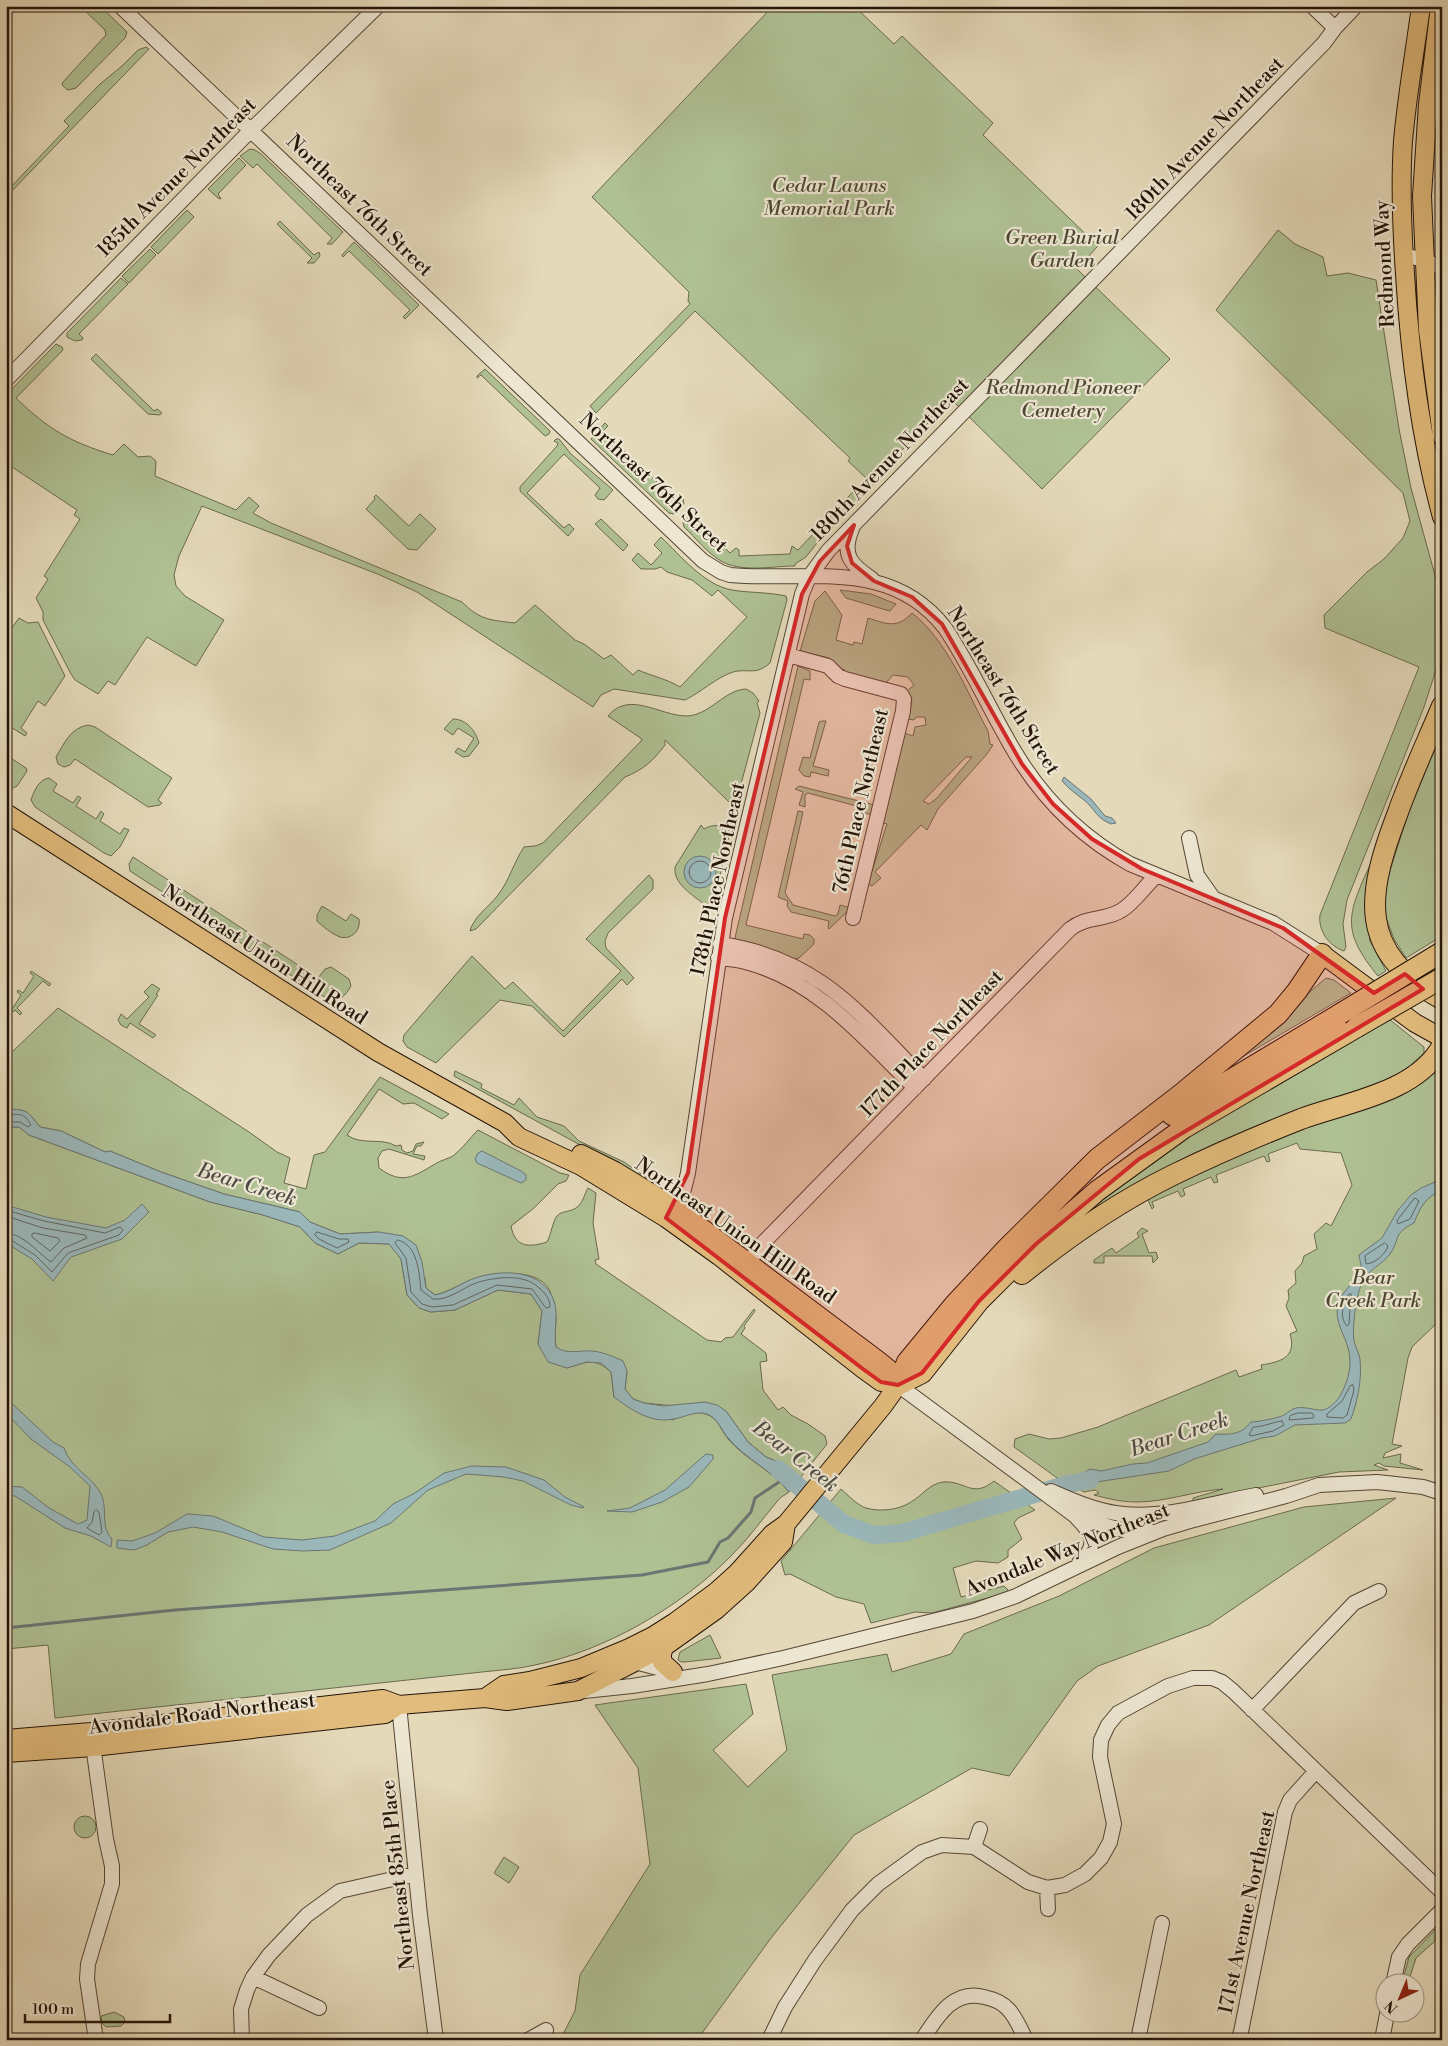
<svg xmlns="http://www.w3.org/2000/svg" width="1448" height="2046" font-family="'Libre Bodoni',serif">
<rect width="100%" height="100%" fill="#e4d9b9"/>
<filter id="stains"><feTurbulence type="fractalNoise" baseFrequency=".004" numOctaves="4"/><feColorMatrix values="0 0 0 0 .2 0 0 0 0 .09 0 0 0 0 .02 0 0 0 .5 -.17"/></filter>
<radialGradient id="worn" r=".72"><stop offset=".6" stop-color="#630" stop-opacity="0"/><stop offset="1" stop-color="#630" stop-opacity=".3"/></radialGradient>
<path fill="#afc093" stroke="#6a6a4e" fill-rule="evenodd" d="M80,6H100L127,32L125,38L76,88L68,90L62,85L63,82L106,35L105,30Z
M773,6H854L894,44L902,36L993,123L983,135L1098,246L1077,269L1170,359L1042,489L951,399L879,474L873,484L817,543L806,557L795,564V566C773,566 741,573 721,561C707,553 695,537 684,527L683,522L696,510L697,513L694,518L730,553L736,548L739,550V556L790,554L792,546L798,550L866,478L848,461L850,458L695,311L596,413L590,406L690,304L688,301L689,292L592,197Z
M146,47L149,49L6,197V192L69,126L64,121L100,84L122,66L138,50Z
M250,149L255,150L261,154L343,232L332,244H327L332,238L257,164L253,168L240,156Z
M239,158L246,165L218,194L221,199L218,198L208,189Z
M187,210L194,217L158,254L151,247Z
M280,221L314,255L319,252L320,256L314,263H307L312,258L277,224Z
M1278,230L1295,244L1323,257L1327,276L1348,273L1376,280L1399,429L1411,488L1436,579L1442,608V651L1424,707L1347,900L1343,924L1346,947L1344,951C1329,946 1318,931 1320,915L1419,667L1325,628L1324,615L1367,572L1384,559L1403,538L1410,521L1403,493L1216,310Z
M354,242L419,305L405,319L403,317L410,310L349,251L343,257L342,255Z
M150,249L156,255L129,283L122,276Z
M121,278L128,284L79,334L83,338L82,340L75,341L67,337V333Z
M56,344L62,347L63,350L16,398C48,429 70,442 113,455L124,444L138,457L150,456L156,461L155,476L236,510L249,497L259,506L253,513L271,523L462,602C480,620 490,620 515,623L535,605L575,640L584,644L604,659L611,655L633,675L638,670C652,676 667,679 680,687L747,617L718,590L712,596L692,580L667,572L661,567L655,569H641L632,560L638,553L651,565L662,553L654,545L661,537C681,556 704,585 732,590C750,593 768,592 786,596L787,600L770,663C755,676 749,668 733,672C717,677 700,693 685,700L614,689L601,695L593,707L417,592L380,575L202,506L179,556L174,575L176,586L185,596L224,620L196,666L147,637L115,685L108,681L98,694L75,680L71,674L43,620V612L36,598L48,579L44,576L80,519L74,515L77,510L6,463V395Z
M96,354L154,411L157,409L162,413L160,415L148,414L91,359Z
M485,369L550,431L549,434L545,436L481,375L477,378V376Z
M605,423L608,426L603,431L678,502L683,498L684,504L674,514L669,513L591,439Z
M556,439H559L571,454L613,490L604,500L598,499L595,495L600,488L564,454L527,493L564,528L569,524L574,529L568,536L520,491V487L557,446L558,443L554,441Z
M376,495L409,526L420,514L436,529L417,550L408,549L366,509L375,499L374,497Z
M601,519L628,545L623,551L595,524Z
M840,590L871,594L896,604L890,611L886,610L846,598Z
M825,591L842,615L836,640L853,645L854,642L862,644L868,618C887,624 897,629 912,613C947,640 967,692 988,731L990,744L993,745L987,754L938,809L927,830L921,825L875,872L881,878L872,886L868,884L887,824L883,823L904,733L913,736L915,727L926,725L925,717H916L914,720L907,719L912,701L906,692L914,685L908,677L893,675L886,683L844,674L845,670L839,668L829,658L800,651L815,601ZM966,757H972L936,799L929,804L923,801Z
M19,618L28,623L38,622L65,676L45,706L38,701L21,728L27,733L25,736L6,724V636Z
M798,666L810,671V680L804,679L746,925L803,939L804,934L810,935L814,939V944L799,958L794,959L770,950L734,942Z
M746,689L753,693L759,701L757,703L760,713L736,803L729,802L665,740V745C654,760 643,770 625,777L476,929L470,931C474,916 489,907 498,895C509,881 514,862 524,847L535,846L543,843L641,741L642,739L608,716C629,690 660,716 687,716C710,715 724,690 746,689Z
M453,719C466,719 476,731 479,743L469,756L463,757L455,752L458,748L465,752L474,738L458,728L453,735L444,729Z
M822,721H826L813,766L829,770L828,776L811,772L810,777L804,776L799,770L803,757L810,758L819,722Z
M88,725L95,727L172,778L158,800L162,803L160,805L148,807L75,759L70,765L64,767L58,764L56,757C64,744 70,728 88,725Z
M1442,731V810L1439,812L1440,840L1442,842V936L1406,958L1394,939L1383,910L1386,883L1408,814Z
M6,755L26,768L27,771L17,786L11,789L6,787Z
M49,778L57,784L53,791L73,803L78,796L81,798L76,806L96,819L101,811L104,814L100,821L120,834L124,828L129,830L120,847L111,856L104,853L35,807L31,800C34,791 39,779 49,778Z
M799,786L871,804L874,807L873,815L864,813V808L808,793L805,795V807L799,805L803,792L795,789Z
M798,811L803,812L785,893L793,905L835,916L838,914L840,905L851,908L829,929L828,927L829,921L791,912L787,906L788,901L778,897Z
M701,825L704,829C712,824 723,824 730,832L716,893L713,900L705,905C693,895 673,884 675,867Z
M133,857L318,978L325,969L331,967L349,979L351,986C345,996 341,1001 329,1000L130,871L129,864Z
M1370,865L1365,906L1370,941L1386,971L1378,976C1341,931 1347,915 1370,865Z
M649,875L653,880V889L608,933L605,941L606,948L634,978L627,985L622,979L564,1037L532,1006L500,1000L436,1063L407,1047L403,1041L404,1035L472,956L505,989L513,982L563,1031L621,971L586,939Z
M322,906L346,921L351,914L359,919C361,930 352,940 340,937C332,934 322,926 317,921V915Z
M31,971L51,984L49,986L43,981L17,1008L22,1013L20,1015L15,1010L6,1019L21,995L17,992L18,990L23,993L34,976L30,973Z
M1326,978L1334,980L1351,993L1215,1073Z
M152,984L160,989L156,994L158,995L139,1024L156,1035L153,1038L130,1023L127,1028L121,1025L118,1020L121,1014L127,1019L149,997L144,992Z
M58,1008L249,1132L277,1152L290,1158L284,1183L306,1189L314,1155L325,1152L380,1077L449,1114L442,1119L414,1103L403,1104L379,1089L347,1135C362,1146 382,1137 396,1146L401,1145L402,1150L407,1153L413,1151L416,1144L424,1142L421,1146H417L413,1154L425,1156L424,1160L389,1149L382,1151L378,1158L379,1168C402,1185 413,1177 435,1164C441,1160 448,1159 453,1156C462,1149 470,1138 478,1130L560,1173L569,1175L566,1181L558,1184L534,1208L511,1226C515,1247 528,1248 547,1242C551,1235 553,1220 557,1216C561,1211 570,1212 576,1208C583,1203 584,1195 588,1188L596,1193L593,1223L599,1259L595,1260L596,1264L707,1340L721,1342L725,1338L733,1337L754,1309L755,1311L744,1326L745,1328L741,1334L766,1353L767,1361L760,1362L763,1390L778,1410L783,1407L791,1415L808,1424L825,1436L827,1444L800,1478L791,1472L786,1465L766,1457L748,1442L726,1411L644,1403L633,1399L625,1389L627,1372L569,1352H562L556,1347C554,1336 556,1327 556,1317C555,1310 553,1301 551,1294C543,1267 495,1272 474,1279C461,1283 449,1292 435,1295L426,1288L425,1278L379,1232L340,1234L310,1222L300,1212L224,1194L161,1172L110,1151L105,1152L61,1131L40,1127C26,1110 29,1110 6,1109V1051L10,1054Z
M1389,1019L1424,1047V1053L1409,1067L1389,1081L1088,1213C1177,1133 1286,1079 1389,1019Z
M1442,1066V1318L1412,1347L1408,1358L1392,1444L1402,1446L1385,1453L1383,1458L1401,1454L1400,1463L1423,1470L1384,1466L1379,1463L1374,1465L1388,1470L1339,1472L1193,1501V1498L1223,1489C1194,1491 1166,1502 1137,1502C1122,1502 1109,1499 1094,1495L1099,1493L1095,1490L1084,1492L1070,1486L1085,1485L1074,1477L1060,1480L1014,1447L1015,1439L1029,1434L1049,1439L1061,1438L1098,1427L1236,1370L1239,1377L1262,1369L1261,1365C1281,1362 1297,1357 1290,1334L1297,1331L1286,1306L1289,1298L1288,1290L1296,1283L1295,1271L1302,1263L1304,1256L1317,1249L1314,1234L1326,1223L1331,1226L1352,1185L1341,1153L1300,1149L1297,1143L1268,1154L1270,1161L1267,1162L1264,1156L1216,1175L1218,1182L1214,1183L1211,1177L1183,1189L1185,1195L1181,1197L1178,1191L1152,1202L1154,1207L1152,1209L1147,1198L1200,1169L1433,1072Z
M455,1071L482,1084L481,1088L514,1105L519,1098L537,1117L564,1126L579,1141L624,1162L654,1183L646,1181L454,1076Z
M6,1127H19L29,1135L210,1202L263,1215L300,1227L315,1243L338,1254L359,1243L390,1244L401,1259L407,1295L419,1308L431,1312L455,1310L498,1290L531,1294L542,1311L538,1344L567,1368C587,1362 594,1357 611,1372L614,1397L672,1420C681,1416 696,1410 706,1414C719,1419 720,1429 728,1439C746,1460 772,1470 789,1492L780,1498C764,1517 749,1538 731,1556C682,1606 605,1651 535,1665C518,1669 500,1670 482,1672L55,1718L48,1645L6,1649Z
M1142,1228L1148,1231L1142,1234L1149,1253L1156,1252L1158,1258L1153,1263L1152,1256H1104V1263H1094V1260L1112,1248L1116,1253L1139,1237L1137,1233Z
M994,1481L1035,1510L1018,1518L1014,1523L1022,1539L1008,1550V1557L998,1563L976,1561L953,1568L961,1597L1004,1586L1008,1590L1006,1593L932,1613L915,1612L871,1623L864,1604L836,1597L790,1574L785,1575L781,1561L841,1489C848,1495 857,1505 866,1508C880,1512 899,1510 911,1502C923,1495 929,1484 943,1482C965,1480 972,1499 994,1481Z
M1396,1498L1209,1625L1098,1666L1077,1681L1009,1776L972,1768L854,1835L771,1938L697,2040H560L575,2011L580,1975L650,1864L638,1768L595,1705L746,1684L753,1714L713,1750L748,1787L787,1750L772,1675L887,1654L892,1672L951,1654L964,1634L1059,1596L1154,1548L1304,1507Z
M710,1635L721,1658L685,1662H681L678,1660L680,1652Z
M74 1827a11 11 0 1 1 22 0a11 11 0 1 1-22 0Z
M504,1857L519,1867L509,1883L494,1873Z
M1437,1928L1435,1941L1416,1958L1408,1983H1402L1409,1957Z
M114,2012L124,2017L125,2022L121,2026L106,2027L102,2023L101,2016Z"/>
<path fill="#9ab7ba" stroke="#6b7673" d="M1064,777L1091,799L1105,816L1112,818L1116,823L1111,824C1096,818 1095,809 1084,800C1076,794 1069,789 1062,781Z
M684 872a16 16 0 1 1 32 0a16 16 0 1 1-32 0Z
M6,1109C29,1110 26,1110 40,1127L61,1131L105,1152L110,1151L161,1172L224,1194L300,1212L310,1222L340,1234L379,1232L403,1236L416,1245L422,1262L426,1288L435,1295C450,1292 461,1283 475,1278C503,1269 543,1269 554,1301C559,1316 553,1332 556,1347C567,1355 579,1350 592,1351C603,1352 612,1356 623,1361L627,1371L625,1389L633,1399L644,1403L663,1406L705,1402L717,1405L726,1411L748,1442L766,1457L786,1465L791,1472L800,1478L789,1492C773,1471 747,1460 729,1439C721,1430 717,1415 703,1413C692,1412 683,1418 673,1419C651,1424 630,1409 614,1397L611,1372L601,1363L587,1362L567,1368L548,1362L538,1344L542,1311L531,1294L498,1290L455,1310L431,1312L419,1308L407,1295L401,1259L389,1244L359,1243L338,1254L315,1243L300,1227L263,1215L210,1202L29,1135L19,1127H6Z
M482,1151L521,1171L526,1175V1180L521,1183L477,1163L475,1159L478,1153Z
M1442,1179V1190C1426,1197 1420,1207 1414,1223C1392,1234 1401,1238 1390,1254C1382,1265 1369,1269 1363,1281C1356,1293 1352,1327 1354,1341C1355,1347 1359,1352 1360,1359C1362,1379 1358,1399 1351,1419L1345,1423L1295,1425L1275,1436L1262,1438L1194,1459L1169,1471L1070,1486L1060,1480L1082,1474L1090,1469L1101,1471L1133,1464L1147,1463L1208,1442L1216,1434C1231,1435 1242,1434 1251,1422C1257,1422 1279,1418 1284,1415C1288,1413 1291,1409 1296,1408C1305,1406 1315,1411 1323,1410C1329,1409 1337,1401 1340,1396C1348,1382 1353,1364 1348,1348C1344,1333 1334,1321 1338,1305C1341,1290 1359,1281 1361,1266C1361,1263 1359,1258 1359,1255L1382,1238L1398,1210L1411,1195L1421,1188Z
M142,1204L149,1212L122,1239L71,1257L53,1281L32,1259L6,1243V1205L46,1217L106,1228L125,1220Z
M6,1398L53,1442L64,1448C71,1469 92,1476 101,1494C108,1508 100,1527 112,1539L111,1547L91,1536L65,1528L15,1496L6,1495V1486L22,1487L49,1508L78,1524L87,1520L90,1486L70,1467L31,1439L6,1413Z
M706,1454L713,1455V1459L689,1487L662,1502L632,1512L607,1511L630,1508L665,1490Z
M472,1466L506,1467L544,1480L565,1497L584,1507L583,1508L571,1505L523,1481L504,1477L466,1474L428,1490L391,1523L330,1550L303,1551L273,1549L222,1532L193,1527L168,1532L147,1545L134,1550L117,1548V1540L132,1541L155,1533L187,1514L213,1516L264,1537L302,1540L335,1536L375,1521L393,1504L415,1493L444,1473Z"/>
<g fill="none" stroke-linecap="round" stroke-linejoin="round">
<path stroke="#5f6661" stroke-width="1" d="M689 872a11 11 0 1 1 22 0a11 11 0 1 1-22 0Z
M6,1114C20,1115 24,1112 31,1125L28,1127L20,1122H6
M1415,1198L1419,1201L1410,1219L1398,1224L1397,1221Z
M6,1210L44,1221L105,1233L120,1227L123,1230L119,1235L68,1253L52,1272L35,1255L11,1240L6,1239
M6,1216L43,1228L85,1235L87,1238L64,1248L51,1262C38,1253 24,1234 6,1233
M317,1232L339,1239H348L349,1242L337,1248L319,1239L315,1235Z
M35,1233L58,1238L60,1241L50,1251L32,1237V1234Z
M398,1240C418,1245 419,1273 421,1290L433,1299C448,1301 462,1288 476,1283C494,1277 525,1273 539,1288C545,1293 550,1299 550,1307L546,1308L532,1289L497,1285L453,1305L432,1307L422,1304L411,1292L406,1258L395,1243Z
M1385,1243L1388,1246C1385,1255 1375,1263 1366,1264L1365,1256Z
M1351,1294L1349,1324L1347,1326C1339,1317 1343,1305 1348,1295Z
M1353,1385L1354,1390L1347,1415L1343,1418L1327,1417V1414L1342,1401L1350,1386Z
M1298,1413H1312L1314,1416L1313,1418L1289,1420L1290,1416Z
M1282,1421L1284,1425L1273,1431L1251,1436L1249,1435L1253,1427C1264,1427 1272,1422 1282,1421Z
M96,1510L99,1512L102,1532L99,1535L87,1528L92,1522L94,1512Z"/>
<path stroke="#6b7673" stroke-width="3" d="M6,1628L175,1610L642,1575L708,1562L720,1542L728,1538L751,1512L755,1498L782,1480"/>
<path stroke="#9ab7ba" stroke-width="18" d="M778,1469L844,1524L874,1535L902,1533L1069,1484L1090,1480"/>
<defs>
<path id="minor" d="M120,6L703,561L721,572L730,575C808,582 890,557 945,628C972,668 991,713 1016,754C1044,800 1083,838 1130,864L1273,923L1322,954
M1312,6L1335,28
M1404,255L1424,260L1442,268
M6,380L251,130L378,6
M852,529C841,555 851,565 872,579
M788,655L828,666L838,676L845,679L901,694L904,699L903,711L853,918
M1189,838L1197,875L1214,899
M720,944C818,958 859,1013 924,1079
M718,958C728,959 739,960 749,963C818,982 865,1039 915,1088
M669,1215L684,1189L688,1173L725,918L802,594L809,577L828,551L1324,43L1335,28L1356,6
M749,1262L760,1246L1070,929C1088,915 1106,921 1122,910C1135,902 1145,886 1156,876
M898,1385L1074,1515C1098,1523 1124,1534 1150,1531
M1051,1491C1074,1501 1098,1512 1124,1514C1168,1518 1213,1503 1256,1495
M1076,1517C1093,1534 1099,1545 1079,1563
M631,1661L673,1672
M584,1691L632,1686L708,1674L783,1658L973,1611L1016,1596L1118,1547L1163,1529L1190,1521L1286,1496L1319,1485L1377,1482L1423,1487L1442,1493
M399,1705L420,1915L436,2040
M1252,1710L1354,1603L1379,1591
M92,1738L106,1839L112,1866V1884L88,1964L87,1979L96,2040
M974,1847L980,1829
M1047,1888L1048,1909
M253,1977L319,2008
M1393,1984L1399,1957L1408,1944L1442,1910
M242,2040L241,2009L247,1990L253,1977L269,1955L307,1915L340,1891L415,1874
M528,2040L546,2030
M769,2040L785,2007L815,1960L852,1910L878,1884L922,1852L942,1845L974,1847L1028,1882L1047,1888L1065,1885L1085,1874L1101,1858L1110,1842L1114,1824L1100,1757L1101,1740L1108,1725L1118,1713L1168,1686L1193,1678H1212L1222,1682L1233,1691L1442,1892
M922,2040C937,2017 953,1989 984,1997C993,1999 1002,2002 1008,2009C1016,2017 1021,2030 1026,2040
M1138,2040L1162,1923
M1238,2040L1241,2032L1285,1812L1290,1800L1316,1771
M1382,2040L1387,2014"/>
<path id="major" d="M1421,6C1415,51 1407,96 1403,141C1400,186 1402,230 1405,274C1410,357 1420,437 1442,517
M1440,6L1428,104L1422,196L1428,330L1442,436
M6,813L378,1052L505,1123L519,1137L581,1166L666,1218L719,1256L863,1369L881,1382L898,1385
M1322,954L1415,1023L1442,1038
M581,1154L615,1171L674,1207L879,1361L891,1371L898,1385
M664,1647L662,1654V1662L673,1672
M485,1698L504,1685L530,1681L581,1668L629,1648L653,1636L675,1622L717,1591L737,1573L772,1534L786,1524L883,1406L898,1385
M6,1739L91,1732L383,1699L399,1705L485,1698L507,1701L578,1691L664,1647L716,1610L747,1582L783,1542L786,1524
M6,1753L93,1747L385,1714L399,1705"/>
<path id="highway" d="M1442,706C1427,742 1410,778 1397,815C1367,894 1356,952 1442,999
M1172,1115L1340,1014
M1022,1274C1069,1236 1118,1202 1173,1175C1214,1155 1258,1136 1301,1119C1347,1102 1416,1093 1442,1046
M898,1385L907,1362L954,1305L1007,1248L1097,1159L1180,1095L1278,1014L1297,991L1322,954
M898,1385L922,1373L979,1301L1036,1244L1097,1191L1184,1128L1357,1027"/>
</defs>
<use href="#minor" stroke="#544534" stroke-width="16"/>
<use href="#major" stroke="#241408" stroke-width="20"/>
<use href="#highway" stroke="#241408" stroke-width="22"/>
<use href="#minor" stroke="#ede6d2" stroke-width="14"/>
<use href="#major" stroke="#e2bc7c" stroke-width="18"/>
<use href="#highway" stroke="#e2bc7c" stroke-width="20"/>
<defs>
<path id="highway-bridge" d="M1340,1014L1442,952
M1357,1027L1442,978"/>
</defs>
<use href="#highway-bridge" stroke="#241408" stroke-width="22" stroke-linecap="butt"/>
<use href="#highway-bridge" stroke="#e2bc7c" stroke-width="20"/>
</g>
<path fill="#d62828" fill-opacity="0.2" stroke="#d62828" stroke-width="4" stroke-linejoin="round" d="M854,525L847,546L852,563L874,581L912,597L942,624L1022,764L1053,804L1092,839L1142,869L1283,928L1374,993L1405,974L1423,989L1139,1159L1036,1244L979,1301L922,1373L898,1385L881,1382L863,1369L666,1218L688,1173L725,918L802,594L820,561Z"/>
<g text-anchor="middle" stroke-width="4.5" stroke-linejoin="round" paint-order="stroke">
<g font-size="20" fill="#241408" stroke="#ede6d2">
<text transform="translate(1204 138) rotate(-46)" y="7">180th Avenue Northeast</text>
<text transform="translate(176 177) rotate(-45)" y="7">185th Avenue Northeast</text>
<text transform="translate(360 205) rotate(44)" y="7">Northeast 76th Street</text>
<text transform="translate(1384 264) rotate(-93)" y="7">Redmond Way</text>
<text transform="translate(889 459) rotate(-46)" y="7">180th Avenue Northeast</text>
<text transform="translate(654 482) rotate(43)" y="7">Northeast 76th Street</text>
<text transform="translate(1004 690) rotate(58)" y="7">Northeast 76th Street</text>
<text transform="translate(860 801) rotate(-77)" y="7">76th Place Northeast</text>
<text transform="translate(717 879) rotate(-78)" y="7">178th Place Northeast</text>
<text transform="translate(265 954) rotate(33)" y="7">Northeast Union Hill Road</text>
<text transform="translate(931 1043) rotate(-46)" y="7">177th Place Northeast</text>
<text transform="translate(736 1230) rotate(35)" y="7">Northeast Union Hill Road</text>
<text transform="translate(1067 1549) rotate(-22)" y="7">Avondale Way Northeast</text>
<text transform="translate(202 1713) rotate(-7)" y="7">Avondale Road Northeast</text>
<text transform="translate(397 1875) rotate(-96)" y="7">Northeast 85th Place</text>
<text transform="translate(1246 1912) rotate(-78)" y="7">171st Avenue Northeast</text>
</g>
<g font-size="20" font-style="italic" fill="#4e4832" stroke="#ede6d2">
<text x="829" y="192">Cedar Lawns<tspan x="829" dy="23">Memorial Park</tspan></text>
<text x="1062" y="244">Green Burial<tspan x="1062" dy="23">Garden</tspan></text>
<text x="1063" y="394">Redmond Pioneer<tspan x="1063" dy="23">Cemetery</tspan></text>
<text x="1373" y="1284">Bear<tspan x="1373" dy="23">Creek Park</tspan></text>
</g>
<g font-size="21" font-style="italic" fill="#4d4d46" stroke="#ede6d2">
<text transform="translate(247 1184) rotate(17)" y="7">Bear Creek</text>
<text transform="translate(1179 1434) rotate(-18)" y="7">Bear Creek</text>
<text transform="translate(796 1456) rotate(38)" y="7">Bear Creek</text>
</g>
</g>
<rect width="1448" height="2046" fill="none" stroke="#e4d9b9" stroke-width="25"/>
<rect x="8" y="8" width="1433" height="2031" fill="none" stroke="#241408" stroke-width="2.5"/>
<rect x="12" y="12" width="1423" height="2021" fill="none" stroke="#241408"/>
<g transform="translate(1400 1998) rotate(224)"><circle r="24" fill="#ede6d2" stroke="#9d9281"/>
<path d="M0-4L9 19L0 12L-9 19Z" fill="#8f2418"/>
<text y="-8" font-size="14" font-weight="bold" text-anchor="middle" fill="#241408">N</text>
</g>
<path d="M25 2014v8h145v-8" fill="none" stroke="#241408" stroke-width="2.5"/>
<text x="32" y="2014" font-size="15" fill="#241408" stroke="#ede6d2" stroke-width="4" paint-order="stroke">100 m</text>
<rect width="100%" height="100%" filter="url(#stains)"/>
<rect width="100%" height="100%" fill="url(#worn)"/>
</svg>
